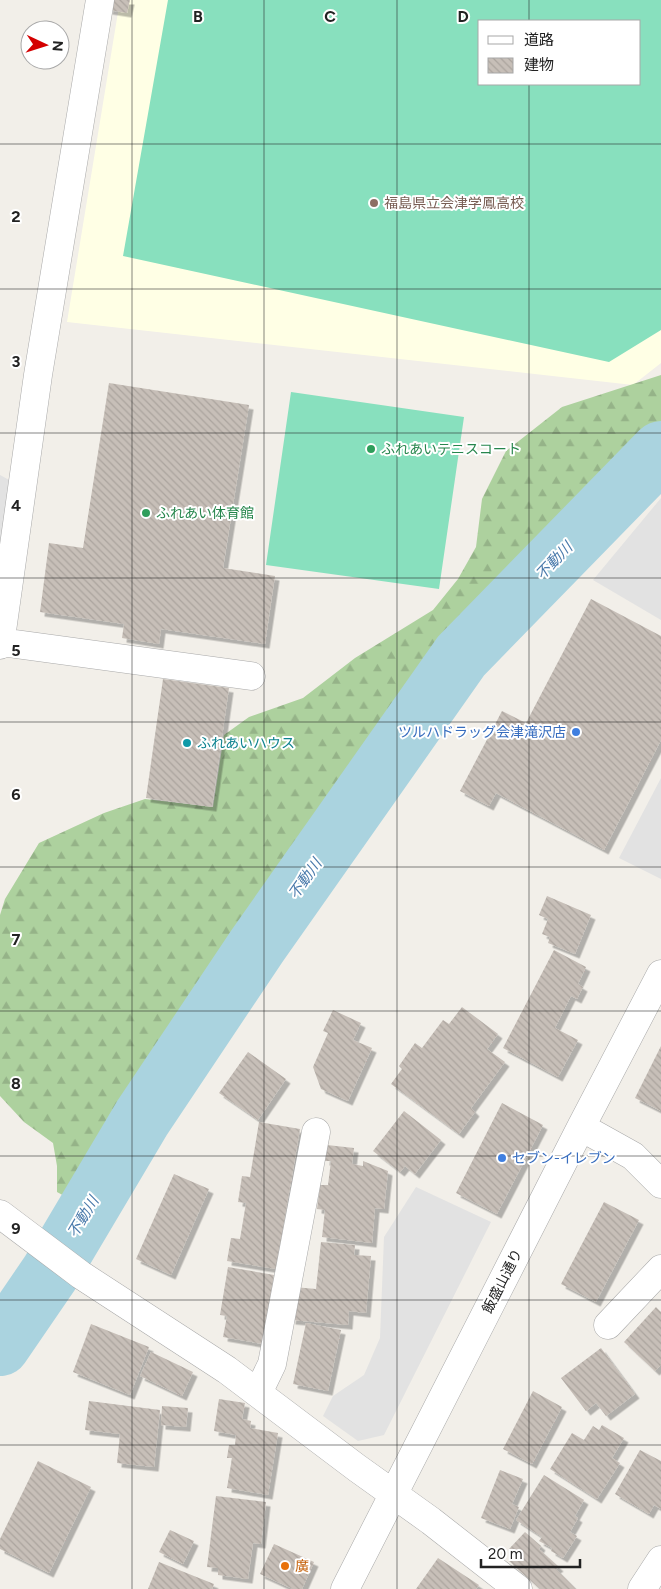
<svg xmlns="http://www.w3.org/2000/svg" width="661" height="1589" font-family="Figtree,'Noto Sans JP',sans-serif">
<defs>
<pattern id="forest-firs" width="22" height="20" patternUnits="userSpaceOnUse" patternTransform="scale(1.25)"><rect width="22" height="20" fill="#add19e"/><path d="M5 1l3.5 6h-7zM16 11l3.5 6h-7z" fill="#95b388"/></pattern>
<pattern id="building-back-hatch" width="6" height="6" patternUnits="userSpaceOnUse" patternTransform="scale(1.25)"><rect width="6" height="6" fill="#c7bfb8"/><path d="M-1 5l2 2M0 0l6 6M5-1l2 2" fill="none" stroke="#aba49e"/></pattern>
<filter id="shadow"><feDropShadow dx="4.5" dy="4.5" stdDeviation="0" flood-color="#0004"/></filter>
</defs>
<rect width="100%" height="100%" fill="#f2efe9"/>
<path fill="#ffffe5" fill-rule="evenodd" d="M120,0H661V363L633,385L67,322ZM480,21H640V84H480Z"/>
<path fill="url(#forest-firs)" d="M661,375V435L473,629L355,789L290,887L208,995L124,1125L83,1193L68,1198L57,1192V1166L53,1143L24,1122L0,1096V915L5,899L39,843L104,813L145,799L213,807L224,735L249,717L303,698L355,658L433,610L458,579L476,547L482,499L506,451L562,407Z"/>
<path fill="#88e0be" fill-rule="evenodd" d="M168,0H661V330L609,362L123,256ZM480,21H640V84H480Z
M291,392L464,417L439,589L266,565Z"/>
<path fill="#e2e2e2" d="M0,475L11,481L0,556Z
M661,498V620L593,580Z
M661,778V879L619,858Z
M416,1187L491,1222L384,1435L358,1441L323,1416L333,1396L364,1375L380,1338L384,1237Z"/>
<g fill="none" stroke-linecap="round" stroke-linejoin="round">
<path stroke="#aad3df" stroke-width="60" d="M0,1346L50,1273L142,1118L257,946L461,656L661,451"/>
</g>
<path fill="url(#building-back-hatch)" filter="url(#shadow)" d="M110,0H130L127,13L108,10Z
M109,383L249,405L223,568L275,576L265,644L161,629L159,644L122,638L124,624L40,612L49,543L83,548Z
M591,599L661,636V740L604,850L496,793L489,806L460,791L502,711L526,723Z
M163,679L229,688L212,807L146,798Z
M547,896L591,915L575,954L548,943L550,937L542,934L548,919L539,915Z
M554,950L586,967L578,984L583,987L577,999L571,996L555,1028L578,1040L558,1077L503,1048Z
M462,1007L498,1034L487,1049L505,1062L471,1108L475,1112L459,1134L391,1084L402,1069L399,1066L415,1043L422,1048L443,1020L449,1024Z
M333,1010L361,1023L353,1040L372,1048L348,1101L321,1089L313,1067L328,1033L323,1031Z
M661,1046V1111L635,1098Z
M248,1052L286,1079L258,1120L219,1093Z
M502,1103L543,1125L497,1214L456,1193Z
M404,1111L441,1140L415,1174L405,1166L400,1172L373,1151Z
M259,1122L300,1129L276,1269L227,1261L231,1238L240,1239L246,1203L238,1202L242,1176L250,1177Z
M327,1145L354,1148L352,1164L363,1166V1161L388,1171L384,1209L375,1208L372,1243L322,1237L325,1210L317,1209L320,1185H328L331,1161H325Z
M174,1174L209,1189L171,1275L136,1259Z
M604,1202L639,1220L596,1302L561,1284Z
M321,1242L355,1245L354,1255L371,1256L366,1313L349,1311L348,1325L291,1320L294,1287L316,1289Z
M228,1267L274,1275L263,1344L223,1337L227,1316L220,1315Z
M656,1307L661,1312V1365L655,1371L624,1342Z
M306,1323L341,1330L328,1391L293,1384Z
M91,1324L149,1347L130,1395L73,1372Z
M601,1348L635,1394L606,1416L596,1403L586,1411L561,1378Z
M151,1352L193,1372L182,1396L140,1376Z
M533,1391L562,1407L532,1464L503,1449Z
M219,1399L245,1403L242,1419L251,1421L250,1428L278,1433L268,1495L227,1488L232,1458H227L229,1445H235L236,1435L214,1431Z
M89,1401L160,1410L154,1467L117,1463L120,1434L85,1430Z
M162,1406L188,1408L186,1427L161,1425Z
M602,1425L624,1438L612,1458L620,1463L597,1499L550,1469L572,1433L584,1440L593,1426L599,1430Z
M640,1450L661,1461V1509L654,1505L649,1514L615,1494Z
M38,1461L91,1487L49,1573L0,1549V1539Z
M500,1470L523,1479L512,1504L519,1507L510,1529L481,1518Z
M544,1475L584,1500L575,1516L578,1518L570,1532L577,1536L563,1558L551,1551L552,1548L539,1541L542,1537L516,1520Z
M216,1496L266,1502L261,1544L253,1543L248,1579L218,1575V1568L207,1567Z
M170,1530L194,1541L183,1564L159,1552Z
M525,1532L541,1546L539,1549L559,1567L556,1569L576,1589H540L509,1561L515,1555L509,1549Z
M274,1544L314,1562L302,1589H293L260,1574Z
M438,1558L479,1585L476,1589H416Z
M159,1562L214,1584L212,1589H148Z"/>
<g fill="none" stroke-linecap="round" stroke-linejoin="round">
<defs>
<path id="minor" d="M1,642L251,676
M0,645L38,375L100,0
M581,1127L633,1156L661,1184
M0,1214L81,1275L227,1370L357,1468L431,1521L518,1589
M608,1325L661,1269
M258,1393L272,1364L316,1132
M345,1589L581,1127L661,974
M642,1589L661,1560"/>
</defs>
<use href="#minor" stroke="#a9a9a9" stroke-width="29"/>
<use href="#minor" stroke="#fff" stroke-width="28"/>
</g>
<path fill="none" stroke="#222" stroke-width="1" stroke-opacity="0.55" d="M132,0V1589M264,0V1589M397,0V1589M529,0V21M529,84V1589M0,144H661M0,289H661M0,433H661M0,578H661M0,722H661M0,867H661M0,1011H661M0,1156H661M0,1300H661M0,1445H661"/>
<circle fill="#8d6e63" stroke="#fff" stroke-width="2" cx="374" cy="203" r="5"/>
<g fill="#2e9e5b" stroke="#fff" stroke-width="2">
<circle cx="371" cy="449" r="5"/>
<circle cx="146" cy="513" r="5"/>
</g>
<g fill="#3f7fe0" stroke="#fff" stroke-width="2">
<circle cx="576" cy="732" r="5"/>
<circle cx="502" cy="1158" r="5"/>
</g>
<circle fill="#0f9aa8" stroke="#fff" stroke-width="2" cx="187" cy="743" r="5"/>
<circle fill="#e8710a" stroke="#fff" stroke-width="2" cx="285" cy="1566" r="5"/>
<g text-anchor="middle" stroke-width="4" stroke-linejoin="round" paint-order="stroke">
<g font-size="14" fill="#785e54" stroke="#fff" text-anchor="start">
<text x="384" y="208">福島県立会津学鳳高校</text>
</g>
<g font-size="14" fill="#27864d" stroke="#fff" text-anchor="start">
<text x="381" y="454">ふれあいテニスコート</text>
<text x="156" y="518">ふれあい体育館</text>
</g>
<g font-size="14" fill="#366cbe" stroke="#fff" text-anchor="end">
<text x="566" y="737">ツルハドラッグ会津滝沢店</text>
<text x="512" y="1163" text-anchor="start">セブン-イレブン</text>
</g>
<g font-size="14" fill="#0d838f" stroke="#fff" text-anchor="start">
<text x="197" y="748">ふれあいハウス</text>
</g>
<g font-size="14" fill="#222" stroke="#fff">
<text transform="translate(502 1281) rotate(-63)" y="5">飯盛山通り</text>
</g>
<g font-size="14" fill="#c56008" stroke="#fff" text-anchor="start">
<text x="295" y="1571">廣</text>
</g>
<g font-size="15" font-style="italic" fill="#4a7aab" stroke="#fff">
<text transform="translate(554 561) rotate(-46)" y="5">不動川</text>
<text transform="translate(305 879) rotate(-55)" y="5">不動川</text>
<text transform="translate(83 1217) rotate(-59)" y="5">不動川</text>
</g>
</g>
<g font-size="16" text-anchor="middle" font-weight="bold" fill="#222" stroke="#fff" stroke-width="4" stroke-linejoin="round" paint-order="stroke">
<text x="198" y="22">B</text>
<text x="330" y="22">C</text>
<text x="463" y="22">D</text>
<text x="16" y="222">2</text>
<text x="16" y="367">3</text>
<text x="16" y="511">4</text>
<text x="16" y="656">5</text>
<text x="16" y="800">6</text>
<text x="16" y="945">7</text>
<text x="16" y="1089">8</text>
<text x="16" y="1234">9</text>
</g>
<rect x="478" y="20" width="162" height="65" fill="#ffffff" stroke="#a7a7a7"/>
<rect x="488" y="36" width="25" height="8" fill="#ffffff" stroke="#a7a7a7"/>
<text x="524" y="45" font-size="15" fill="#222222">道路</text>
<rect x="488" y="58" width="25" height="15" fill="url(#building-back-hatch)" stroke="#a7a7a7"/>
<text x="524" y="70" font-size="15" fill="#222222">建物</text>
<g transform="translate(45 45) rotate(94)"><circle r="24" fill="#ffffff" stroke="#a7a7a7"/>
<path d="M0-4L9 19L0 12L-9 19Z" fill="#d40000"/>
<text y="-8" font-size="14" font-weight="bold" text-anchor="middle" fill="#222222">N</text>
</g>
<path d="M481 1559v8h99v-8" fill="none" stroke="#222222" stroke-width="2.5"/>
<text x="488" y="1559" font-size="15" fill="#222222" stroke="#ffffff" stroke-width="4" paint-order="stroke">20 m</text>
</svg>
